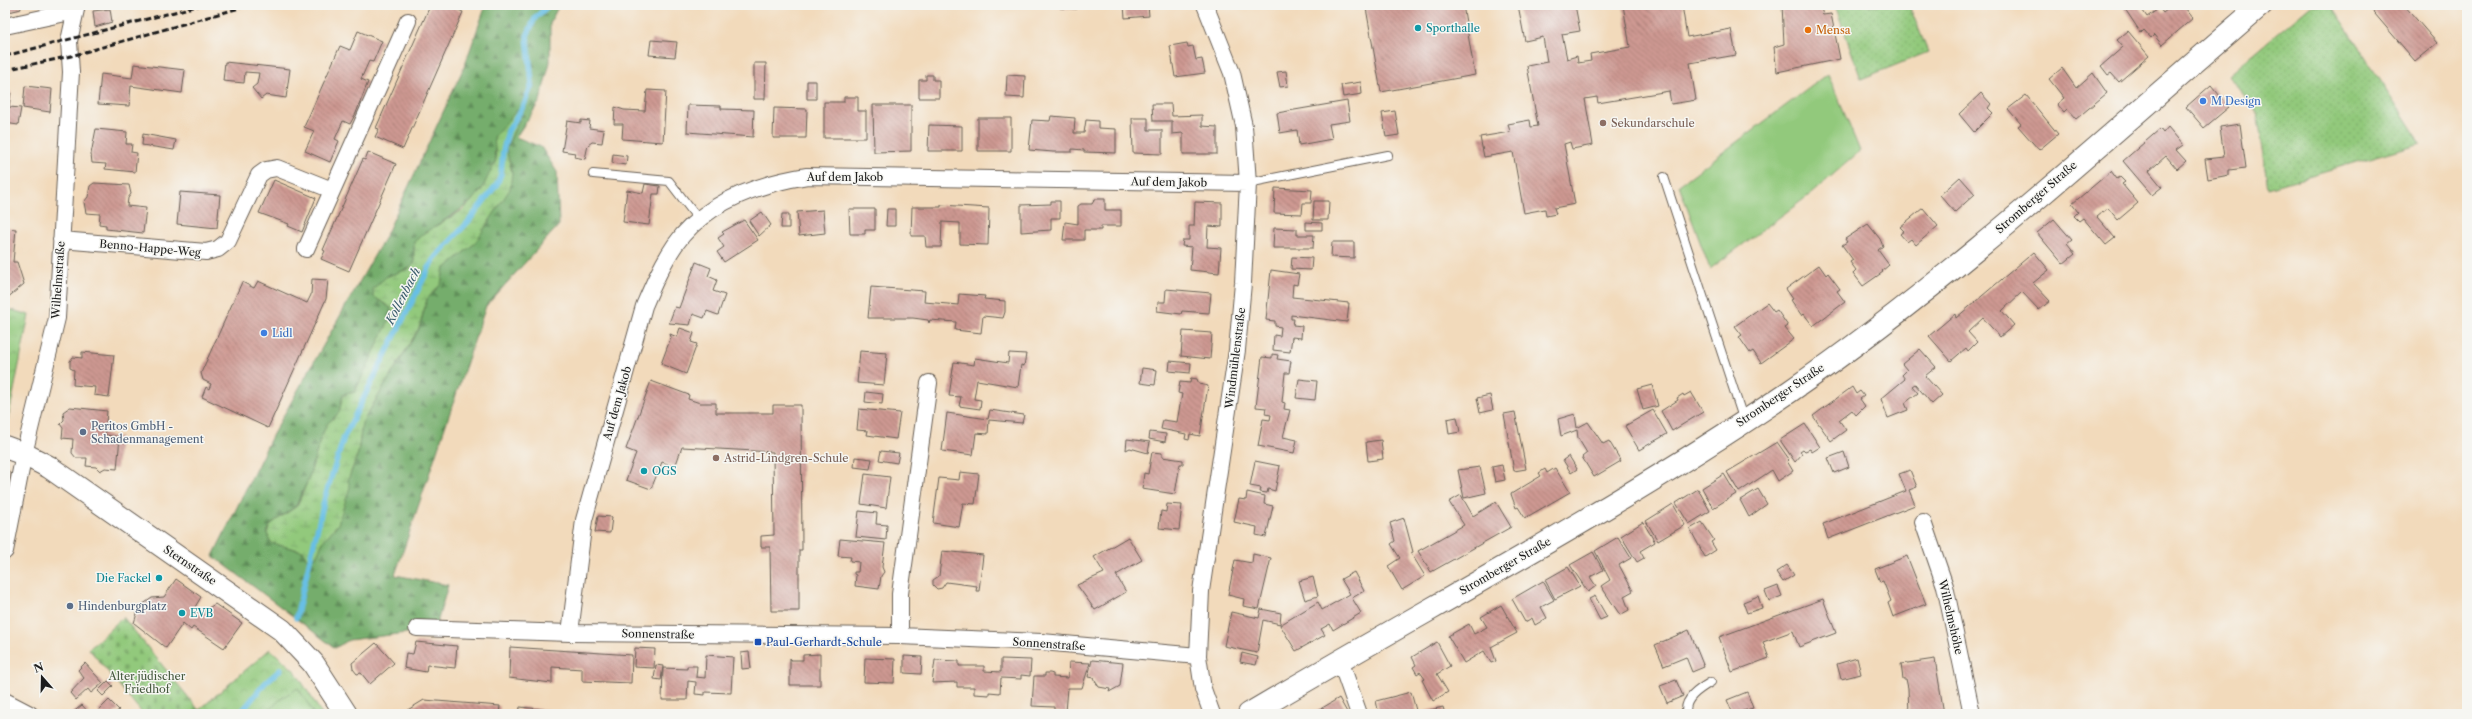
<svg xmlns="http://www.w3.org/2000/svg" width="2472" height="719" font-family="'Libre Caslon Text',serif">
<defs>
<pattern id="grass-dots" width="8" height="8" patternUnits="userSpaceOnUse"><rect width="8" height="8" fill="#92c97c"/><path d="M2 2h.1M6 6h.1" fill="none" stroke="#7dac6b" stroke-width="1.8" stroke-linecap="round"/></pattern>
<pattern id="forest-firs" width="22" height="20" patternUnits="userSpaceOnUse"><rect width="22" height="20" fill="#75ad6c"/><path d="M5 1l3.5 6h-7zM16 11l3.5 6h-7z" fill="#5f8c58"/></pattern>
<pattern id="wetland-marsh" width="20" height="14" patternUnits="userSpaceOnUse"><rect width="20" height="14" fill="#92c97c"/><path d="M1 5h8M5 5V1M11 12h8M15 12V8" fill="none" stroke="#7dac6b"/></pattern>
<pattern id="cemetery-stones" width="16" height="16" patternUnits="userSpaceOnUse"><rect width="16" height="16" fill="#92c97c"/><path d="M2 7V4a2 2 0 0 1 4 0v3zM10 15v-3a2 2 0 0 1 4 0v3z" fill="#7dac6b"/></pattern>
<pattern id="park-crowns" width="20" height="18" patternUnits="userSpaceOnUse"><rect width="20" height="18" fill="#92c97c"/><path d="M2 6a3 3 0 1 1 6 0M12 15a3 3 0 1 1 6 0" fill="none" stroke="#7dac6b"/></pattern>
<pattern id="building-back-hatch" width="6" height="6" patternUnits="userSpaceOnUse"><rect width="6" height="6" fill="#ce9992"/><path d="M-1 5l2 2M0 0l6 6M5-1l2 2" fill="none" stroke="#a67c76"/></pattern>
</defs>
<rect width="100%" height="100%" fill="#f6f6f2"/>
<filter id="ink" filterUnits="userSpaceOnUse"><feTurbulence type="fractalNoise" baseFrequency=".025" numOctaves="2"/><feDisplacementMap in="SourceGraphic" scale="8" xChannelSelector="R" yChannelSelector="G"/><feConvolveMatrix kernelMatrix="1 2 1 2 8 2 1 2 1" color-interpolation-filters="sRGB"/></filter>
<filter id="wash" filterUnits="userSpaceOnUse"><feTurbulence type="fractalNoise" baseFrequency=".012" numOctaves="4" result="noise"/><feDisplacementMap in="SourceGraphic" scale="16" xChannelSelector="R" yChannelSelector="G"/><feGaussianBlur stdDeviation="0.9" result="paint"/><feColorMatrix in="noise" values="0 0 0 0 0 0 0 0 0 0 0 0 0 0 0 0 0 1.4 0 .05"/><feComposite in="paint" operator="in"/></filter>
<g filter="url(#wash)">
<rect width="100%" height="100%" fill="#f2dabb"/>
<path fill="url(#grass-dots)" stroke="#57724c" d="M1835,5H1909L1928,52L1861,79Z
M2311,5H2331L2421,143L2268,188L2256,112L2228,75Z"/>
<path fill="url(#forest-firs)" stroke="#486444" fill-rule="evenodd" d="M486,5H559L550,23V62L540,101L516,137L541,147L557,172L559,225L486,306L395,575L448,585L437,623L407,633L349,640L335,648L213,556L273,434L386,235L464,67ZM519,119L506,149L512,173L475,243L444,269L441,284L427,299L419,329L362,423L358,453L348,480L338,524L324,540L316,557L303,551L271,543L267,533L271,524L296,506L309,478L320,440L327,424L339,413L343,395L355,392L392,316L391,308L373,296L386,277L410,268L414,264V242C452,209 476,214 496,160L494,152Z"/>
<path fill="url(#wetland-marsh)" stroke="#57724c" d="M518,109L519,119L506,149L512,173L510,189L475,243L444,269L441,284L427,299L419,328L362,423L358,453L348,480L350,487L338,524L324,540L316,557L307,559L303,551L271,543L267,533L271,524L297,506L309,478L320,440L327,424L339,413L343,395L355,392L391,316V308L373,296V289L386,277L410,268L414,264V242L424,233L463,210L481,191L496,160L494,137Z"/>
<path fill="url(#cemetery-stones)" stroke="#57724c" d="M123,617L202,714H143L89,649Z"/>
<path fill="url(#park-crowns)" stroke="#57724c" d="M5,308L29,315L7,425L5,424Z
M270,649L295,671L322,714H202L199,710Z"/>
<path fill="#92c97c" stroke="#57724c" d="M1828,74L1860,151L1812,193L1710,269L1679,185Z
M298,688L313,712L310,714H274L269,710L283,697Z"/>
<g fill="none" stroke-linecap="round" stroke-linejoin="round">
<path stroke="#68bfe5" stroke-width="5.5" d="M296,618L325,497L344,437L433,260L468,222L497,184L501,174L503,151L508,131L524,105L532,84L527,36L535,18L549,5
M240,714L265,683L281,669"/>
</g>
<g id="blocks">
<path fill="url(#building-back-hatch)" d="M5,5H20L21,9L5,13Z
M433,5H448L463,12L403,149L375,137L379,129L376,128L426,15L430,6Z
M1060,5H1077V9L1060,8Z
M1124,5H1148L1149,16L1125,18Z
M1386,5H1463L1475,75L1381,92L1366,8Z
M1518,5H1575L1580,31L1562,34L1567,59L1577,56L1578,63L1591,61L1590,54L1630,47L1623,5H1682L1687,37L1731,29L1736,55L1690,63L1696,100L1671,104L1669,91L1598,103L1597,97L1585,99L1593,145L1572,149L1570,142L1564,144L1575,204L1554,208L1556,214L1546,216L1545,209L1524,213L1513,152L1484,157L1480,137L1510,132L1508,124L1530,120L1531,127L1538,126L1527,66L1547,62L1543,37L1525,41Z
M1782,5H1820L1823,15L1831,14L1840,59L1777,72L1774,47L1784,44Z
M2131,5H2139L2147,17L2157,10L2153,5H2157L2163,13L2173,5H2188L2186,9L2193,18L2162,45L2154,35L2151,38L2144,30L2141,33L2125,9Z
M2372,5H2404L2437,43L2415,61L2369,7Z
M110,9L112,22L95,27L93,11Z
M358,31L382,41L373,62L369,61L361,79L368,82L356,113L350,124L343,121L335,139L339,141L330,162L305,151L314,131L304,127L340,46L350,50Z
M2128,31L2149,56L2119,82L2111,73L2108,75L2101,66L2123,47L2117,40Z
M651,40L677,42L675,57L649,55Z
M1187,43L1188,47L1193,46L1196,60L1202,59L1205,73L1175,77L1170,46Z
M225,62L290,69L286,98L266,95L261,99L252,88L257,84L259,73L245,72L244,83L223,81Z
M754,63H766L765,99H754Z
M134,64L185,70L182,93L131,86L129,106L98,104L101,74L132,78Z
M2062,68L2076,88L2093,73L2107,93L2076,119L2067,109L2064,112L2057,104L2064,98L2049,79Z
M1286,71L1288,86L1280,87L1277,72Z
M926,75H933V80H939V98H919V80H926Z
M1007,75L1025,76L1024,98L1006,97Z
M807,81H816V99H807Z
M1361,82L1362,94L1343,97L1341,85Z
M2211,85L2229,107L2204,128L2186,107Z
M25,86L52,89L50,112L23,108Z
M647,90L666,91L663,142L622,139L623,124H614L615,107L624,110L645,111Z
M5,91L11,92L9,107L21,108L18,125L5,123Z
M1981,93L1991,104L1988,108L1993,113L1974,132L1959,114Z
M2026,95L2058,134L2039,150L2018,126L2021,124L2008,109Z
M844,97H858V111H866V138H824V102H844Z
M1347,101L1350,121L1329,124L1332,139L1299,145L1297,130L1280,133L1277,113Z
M1152,104H1171L1172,116L1202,115V126L1217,127V154H1183V133L1172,134V121H1153Z
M688,105L721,106V109L754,110L753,137L687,132Z
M873,105H911V151L874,152Z
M774,108L807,109L806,138H773Z
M1395,111L1399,135L1386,137L1382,113Z
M1051,116L1075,118L1074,133H1084L1086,120L1098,121V128L1116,129V153L1084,152V150L1072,149V152H1053L1029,150L1032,120L1050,121Z
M978,118H1011V151H978Z
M1132,118H1148V130H1162V154L1133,153Z
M581,120L590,121L589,128L604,130L602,143L592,142L588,145L585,159L574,157L575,153L562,151L567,121L581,123Z
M2240,124L2246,168L2229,170V175L2208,179L2205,159L2224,157L2220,127Z
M929,125L962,126V151H928Z
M2168,127L2183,145L2176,150L2186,161L2177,169L2166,156L2149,171L2162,187L2152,195L2123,161L2160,129L2163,133Z
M96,129L127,132L126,144H132L131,152L137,153L135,172L105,169L106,164L92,163L91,154Z
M143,134L176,140L174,150L142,145Z
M368,152L396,164L349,271L321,259L325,251L323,250L363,159L365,160Z
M613,154L627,156L626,165L612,163Z
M2111,171L2117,179L2120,177L2125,182L2122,184L2138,203L2118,220L2108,208L2097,217L2115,238L2106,245L2083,218L2079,221L2074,216L2078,212L2072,204Z
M1960,177L1975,194L1955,212L1940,195Z
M274,180L316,198L302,232L288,226L289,224L259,213Z
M94,183L129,185L131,194L128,198L127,206L146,208L143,233L106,229V225L99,224L100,214L86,213L84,202L88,197L90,186Z
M645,184L660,186L659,194H653L649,225L623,222L627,190L643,193Z
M1275,188L1312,190L1311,203H1303L1302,214L1274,213Z
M180,192L220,195L217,228L177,224Z
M1095,199H1105V210H1121V226H1101V230H1084V240H1063L1065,222L1078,224V206L1081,204H1092Z
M1051,201H1060V218H1051V230L1021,232V205L1051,204Z
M1314,201H1329L1328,220H1313Z
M1195,202L1222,203V227L1208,226L1207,247L1221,248L1219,273L1190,270L1192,247L1182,246L1183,240H1189V226H1194Z
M941,205L989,208L988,245L960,244V223L942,222L941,247H926L925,236H911L912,207H941Z
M1923,208L1938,226L1916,245L1911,239L1907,242L1900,234L1904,231L1900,227Z
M849,209H875V230H865V234H850Z
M887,209H895V226H886Z
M823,210L825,233L799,236L797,212Z
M762,212L771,225L759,236L749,221Z
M782,214H789V228H781Z
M2054,219L2072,240L2067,244L2075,254L2063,264L2037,233Z
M744,220L758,240L724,262L717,252L724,247L718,238L724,234L722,232Z
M1306,222L1322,223V230H1306Z
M1868,224L1880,239L1883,246L1878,250L1889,265L1882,271L1883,272L1863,286L1853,273L1856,270L1850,262L1853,260L1842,245L1847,242L1845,239Z
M5,228L16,229L13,262H17L24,284L6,299Z
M1274,228L1297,229V235H1314L1313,248H1273Z
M1332,242H1354V258L1331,257Z
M2034,252L2049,270L2033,283L2050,301L2039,310L2022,292L2002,311L2014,325L2000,337L1983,318L1968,332L1977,342L1968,351L1966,348L1951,361L1929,336L1955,314L1956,318Z
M1292,257L1312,258L1311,270L1291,269Z
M696,262L711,268L708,276L717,280L713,291L725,295L718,315L707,311L704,318L693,314L690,325L669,323L675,307L679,308Z
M1819,265L1826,275L1828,273L1840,289L1837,291L1845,302L1813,326L1804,314L1802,316L1791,300L1793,299L1786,289Z
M1271,270L1299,274L1297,285L1293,284L1292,297L1349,303L1347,322L1291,315V319H1294L1293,325L1302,326L1301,338L1292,337L1290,352L1273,350L1274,335L1280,336L1281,327L1275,326V321L1266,320Z
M312,279L328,280L326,299L268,428L202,397L206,387L209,389L211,384L203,380L201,373L242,282L254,288L258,281L307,303L311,295Z
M871,287L925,291L924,302L948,304L958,305L959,294L985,296L984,299L1005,301V312L1003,318L983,316L981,333L955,330L956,322L930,320L929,323L928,320L913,318H868Z
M1166,289L1211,293L1209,313L1182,311L1181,314L1157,311L1158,302H1165Z
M1767,303L1774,312L1777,310L1788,326L1785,328L1794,339L1761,363L1753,351L1750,353L1739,337L1742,335L1735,326Z
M680,328L694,333L691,342L697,344L686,374L661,364L671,337L670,334L677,337Z
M1183,331L1212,333L1210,359L1181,356Z
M1920,349L1936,367L1925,376L1942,395L1932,404L1915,384L1912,386L1918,393L1905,403L1908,410L1888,418L1881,399L1905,379L1902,375L1907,370L1902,364Z
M860,351L887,353L884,385L857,383Z
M82,352L114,355L109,397L94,395L95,387L73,385L74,370L70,368V361L73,357L82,358Z
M1009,353L1026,354L1024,366L1021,365L1018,387L977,380L974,399L981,400L980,409L959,406L961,397L949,396L954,362L974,365L975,358L1008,363Z
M1272,354L1278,355L1277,359L1291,361L1289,373H1285L1282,402L1285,403L1284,409L1290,410L1283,437L1297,440L1294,453L1258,446L1263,419L1270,420L1271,415L1265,414L1266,408L1256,407L1262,357L1272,358Z
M1170,361L1191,363L1190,373L1169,371Z
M1142,368L1157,370L1155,385L1140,383Z
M1191,378L1197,379L1199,384L1208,386L1200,436L1190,434L1189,440L1185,439L1186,434L1161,429L1163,420L1177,422L1182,394L1178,393L1180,382L1190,383Z
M1299,379L1317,381L1315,400L1296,398Z
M651,381L689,395L688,399L700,403H716V413H773V405H801L802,550H799V611H771L770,547H761V536L774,535L773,452L682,447L675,467L662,462L651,489L626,480L636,453L626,449Z
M1652,385L1658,406L1643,410L1637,389Z
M1852,387L1856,394L1860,391L1864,396L1860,399L1865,406L1856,415L1852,410L1839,420L1846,430L1831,441L1813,416Z
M866,392L883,394L882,404L865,402Z
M1691,392L1703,412L1672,431L1661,411L1678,400L1677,398L1683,394L1684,396Z
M1490,395L1493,410L1480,413L1477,398Z
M70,407L107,411L105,435L120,437L117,469L105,468L100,471L96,467L86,466L87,458H76L72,453L73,439L62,438L63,428L60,424L64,420L63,412Z
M859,409L900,413L896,439L867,435L868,431L857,430Z
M990,410L1024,415L1022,423L989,420L988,434L976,433L973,455L942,451L947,413L988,419Z
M1653,410L1667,434L1639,450L1625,426Z
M1515,412L1526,469L1514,471L1504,414Z
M1575,414L1577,428L1588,422L1603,444L1609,441L1621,461L1594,477L1582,457L1587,453L1578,438L1577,430L1561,436L1558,419Z
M1457,417L1460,432L1449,434L1447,419Z
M1805,424L1820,447L1812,452L1810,449L1805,451L1803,449L1800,451L1802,454L1795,462L1780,440Z
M1150,432L1166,434L1165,442L1149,439Z
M1127,439L1150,442L1148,453L1130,448L1126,450Z
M1381,440L1383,459L1368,461L1366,442Z
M1777,442L1789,459L1787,461L1793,471L1778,481L1772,470L1739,492L1727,472Z
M881,451L899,453L897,463L879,460Z
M1152,452L1162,453V457L1183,460V464H1180L1175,494L1142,489L1144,473L1148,474Z
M1844,452L1849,467L1834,473L1828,458Z
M1569,456L1577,469L1571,473L1563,460Z
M855,457L872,459L870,469L854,467Z
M1255,461L1280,466L1275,491L1268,489L1267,493L1260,492L1261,488L1250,486Z
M1502,465L1505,480L1495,482L1492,467Z
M5,466L10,473L6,489H5Z
M1480,467L1486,493L1464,498L1458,470Z
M1555,468L1570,492L1525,518L1518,507L1516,508L1511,494L1541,476L1539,473L1545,469L1547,473Z
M1910,470L1917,487L1909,490L1915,505L1828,539L1823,524L1906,491L1899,474Z
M960,472L979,474L975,504L963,503L959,527L933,523L939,478L959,480Z
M865,474L890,477L886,508L861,504Z
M1724,474L1736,494L1713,508L1702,488Z
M1698,489L1710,511L1689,524L1676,503Z
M1758,489L1767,504L1749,517L1740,500Z
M1247,492L1265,496L1264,504L1273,506L1266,537L1256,535L1257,527L1234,522L1239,499L1246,500Z
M1461,495L1473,516L1496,502L1511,527L1431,572L1418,551L1464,525L1449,502Z
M1167,504L1182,505L1179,530L1159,528L1161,511L1166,512Z
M1673,504L1685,525L1658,541L1646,521Z
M859,511L877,513L876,524L887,525L886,540L856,537Z
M598,516L612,517L610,533L595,532Z
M1404,518L1413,552L1411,553L1425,576L1402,590L1388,566L1400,558L1391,544L1395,541L1390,523Z
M1643,522L1655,542L1640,551L1644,558L1637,562L1621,536Z
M1702,522L1714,540L1711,542L1716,550L1705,557L1690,529Z
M1128,537L1142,560L1116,575L1126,592L1095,610L1077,585L1104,573L1094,557Z
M1618,537L1631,558L1619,565L1633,591L1624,596L1629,610L1620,615L1601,586L1610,580L1595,551Z
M840,539L885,543L882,567L884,572L881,576L879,589L855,586L856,575L854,574V572H858L859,562L850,561L851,557L838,556Z
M942,551L983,555L979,591H976L977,586L946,582L942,588L937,589L933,585V580L939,576Z
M1593,552L1603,570L1590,577L1596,586L1588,592L1570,565Z
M1253,554L1271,558L1259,609L1243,606L1244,599L1228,595L1235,560L1252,563Z
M1907,556L1926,604L1893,617L1888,603L1891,601L1883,581L1880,582L1875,569Z
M1787,565L1794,575L1783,582L1776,572Z
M1568,567L1580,586L1555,599L1545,580Z
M1354,572L1364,591L1352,598L1361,613L1333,630L1330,624L1321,629L1325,635L1296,651L1280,625L1318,602L1322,610L1350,594L1341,579Z
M1313,577L1318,596L1305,600L1299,581Z
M176,579L201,597L195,607L202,612L215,604L242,623L224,648L193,627L191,630L183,623L166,648L134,623L139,607L152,598L164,597Z
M1543,581L1554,600L1541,607L1547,618L1535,625L1532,618L1525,622L1512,599Z
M1778,586L1782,596L1769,601L1765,591Z
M1595,596L1607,617L1600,620L1589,599Z
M1758,596L1762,608L1747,613L1743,602Z
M1823,599L1836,633L1799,647L1793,631L1763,642L1769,658L1732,672L1719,637Z
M1501,605L1517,633L1491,647L1496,661L1491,663L1484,651L1464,663L1448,636L1469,624L1474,634L1487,627L1481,617Z
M1261,609L1281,613L1280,624L1263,620L1257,653L1224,646L1231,612L1259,618Z
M1689,630L1704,667L1692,672L1686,657L1664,666L1655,645Z
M416,642L457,646L455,668L427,665L426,672L404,668L406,653L413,654Z
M1437,642L1450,666L1437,674L1448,692L1433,701L1422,680L1425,679L1420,672L1417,674L1413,667L1416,665L1412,657Z
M376,643L394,663L370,684L361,673L357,674L353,669L352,663Z
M510,647L632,655L631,683L582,681V669L552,667V683L509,678Z
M635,648L655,649L654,668L634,667Z
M749,652L751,668L742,669L741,653Z
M1242,653L1258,657L1256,665L1240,662Z
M820,654V685H790V658L791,660H803V655Z
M706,655L733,657L731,693L705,692V695L695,694L696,682L688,681L687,700H662L663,668L687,669V666H697L696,677L705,678Z
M904,656L922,657L921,674L904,673Z
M865,658L895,659L894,683L864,682Z
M1857,658L1861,674L1841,679L1837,664Z
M1001,659L1031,660L1030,676L1021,675V679L1001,678L1000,693L989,692V695L974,694V687H957V682L932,683L935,660L959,661V666H984V671L1001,672Z
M1935,659L1944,714H1909L1908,688L1906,679H1903L1901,664Z
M1092,660L1123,663L1120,686L1109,692L1110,689L1099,687L1093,678L1088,677Z
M1069,662L1090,663L1082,688H1068L1066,712H1054V707L1032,706L1034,676H1045V673H1050L1053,674V677L1068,678Z
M85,663L103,683L91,693L88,689L76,700L70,693L84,678L78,670Z
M656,665L663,666L661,680L654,679Z
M1676,680L1683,696L1667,703L1660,686Z
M108,681L113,686L103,696L98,691Z
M1411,692L1417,714H1379L1376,701Z
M1747,692L1753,708L1733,714L1727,700Z
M1339,698L1348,714H1312Z
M109,700L119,710L114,714H101L98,711Z
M424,700L500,706L499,714H401Z
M82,705L90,714H71Z
M520,707L562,711V714H519Z
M1443,707L1445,714H1427L1426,711Z"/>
</g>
</g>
<g filter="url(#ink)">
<use href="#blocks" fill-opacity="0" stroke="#675e54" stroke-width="1"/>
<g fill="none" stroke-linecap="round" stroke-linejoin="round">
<defs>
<path id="service" d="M593,174L669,181L699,220
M1664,177L1744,421
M1248,183L1388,155
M1687,714C1682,699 1701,688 1711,682"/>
<path id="minor" d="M1205,5L1232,73L1244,126L1248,183L1243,283L1237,350L1201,591L1198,656L1203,689L1212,714
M5,26L75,11
M61,240L206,252L218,249L228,241L259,175L266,170L277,168L332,190
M306,249L408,21
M1923,522L1945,586L1972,714
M5,551L24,454L57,318L71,72L69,41L77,5
M417,628L570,633L900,636L1042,642L1198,656
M570,633L584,520L644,306C653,285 662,264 675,245C705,202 758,184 807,176L1248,183
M900,636V594L929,383
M1340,660L1359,714
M5,701L30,714"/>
<path id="secondary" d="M5,447L24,454L49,467L282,630L313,663L346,714
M1249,714C1429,607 1616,510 1789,392C1955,278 2108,136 2261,5"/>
</defs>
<use href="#service" stroke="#675e54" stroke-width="10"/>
<use href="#minor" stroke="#675e54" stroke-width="18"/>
<use href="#secondary" stroke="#675e54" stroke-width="24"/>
<use href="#service" stroke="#fff" stroke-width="8"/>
<use href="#minor" stroke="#fff" stroke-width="16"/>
<use href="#secondary" stroke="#fff" stroke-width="22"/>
<path stroke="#1c1c1c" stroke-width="3" stroke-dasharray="6 3" stroke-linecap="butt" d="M5,56L201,5
M5,70L71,56L250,5"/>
</g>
</g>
<g fill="#0f9aa8" stroke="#f6f6f2" stroke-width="1.5">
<circle cx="1418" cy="28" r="4"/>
<circle cx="644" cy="471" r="4"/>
<circle cx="159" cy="578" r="4"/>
<circle cx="182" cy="613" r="4"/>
</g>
<circle fill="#e8710a" stroke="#f6f6f2" stroke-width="1.5" cx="1808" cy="30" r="4"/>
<g fill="#3f7fe0" stroke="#f6f6f2" stroke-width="1.5">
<circle cx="2203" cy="101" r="4"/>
<circle cx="264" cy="333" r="4"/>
</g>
<g fill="#8d6e63" stroke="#f6f6f2" stroke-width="1.5">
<circle cx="1603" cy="123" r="4"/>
<circle cx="716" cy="458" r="4"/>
</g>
<g fill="#5c6f8a" stroke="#f6f6f2" stroke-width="1.5">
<circle cx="83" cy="432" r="4"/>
<circle cx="70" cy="606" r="4"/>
</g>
<rect fill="#1a4fb4" stroke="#f6f6f2" stroke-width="1.5" x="754" y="638" width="8" height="8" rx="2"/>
<g text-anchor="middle" stroke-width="3" stroke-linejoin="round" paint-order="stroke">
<g font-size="11" fill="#0d838f" stroke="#f6f6f2" text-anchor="start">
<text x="1426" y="32">Sporthalle</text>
<text x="652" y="475">OGS</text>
<text x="151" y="582" text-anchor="end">Die Fackel</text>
<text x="190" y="617">EVB</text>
</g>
<g font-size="11" fill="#c56008" stroke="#f6f6f2" text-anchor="start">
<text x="1816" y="34">Mensa</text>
</g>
<g font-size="11" fill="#366cbe" stroke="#f6f6f2" text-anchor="start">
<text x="2211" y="105">M Design</text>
<text x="272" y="337">Lidl</text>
</g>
<g font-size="11" fill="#785e54" stroke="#f6f6f2" text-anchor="start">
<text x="1611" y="127">Sekundarschule</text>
<text x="724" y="462">Astrid-Lindgren-Schule</text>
</g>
<g font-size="11" fill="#1c1c1c" stroke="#f6f6f2">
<text x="845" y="181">Auf dem Jakob</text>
<text transform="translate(1169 182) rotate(1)" y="4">Auf dem Jakob</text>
<text transform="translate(2036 197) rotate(-41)" y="4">Stromberger Straße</text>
<text transform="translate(150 248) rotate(5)" y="4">Benno-Happe-Weg</text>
<text transform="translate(58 280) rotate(-86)" y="4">Wilhelmstraße</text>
<text transform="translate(1235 358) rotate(-83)" y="4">Windmühlenstraße</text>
<text transform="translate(1780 395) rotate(-34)" y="4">Stromberger Straße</text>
<text transform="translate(617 403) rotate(-74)" y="4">Auf dem Jakob</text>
<text transform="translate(190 565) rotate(34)" y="4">Sternstraße</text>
<text transform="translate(1505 566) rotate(-30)" y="4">Stromberger Straße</text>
<text transform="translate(1951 617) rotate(77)" y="4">Wilhelmshöhe</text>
<text transform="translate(658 634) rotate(1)" y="4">Sonnenstraße</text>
<text transform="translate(1049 644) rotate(4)" y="4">Sonnenstraße</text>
</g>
<g font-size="11" fill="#4e5e75" stroke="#f6f6f2" text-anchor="start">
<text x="91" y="430">Peritos GmbH -<tspan x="91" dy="13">Schadenmanagement</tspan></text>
<text x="78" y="610">Hindenburgplatz</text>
</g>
<g font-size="11" fill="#164399" stroke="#f6f6f2" text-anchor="start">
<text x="766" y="646">Paul-Gerhardt-Schule</text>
</g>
<g font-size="11" fill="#45593e" stroke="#f6f6f2">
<text x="147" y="680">Alter jüdischer<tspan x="147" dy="13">Friedhof</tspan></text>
</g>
<g font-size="12" font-style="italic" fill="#3a5d6c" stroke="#f6f6f2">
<text transform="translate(403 296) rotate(-63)" y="4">Kollenbach</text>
</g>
</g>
<rect width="2472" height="719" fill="none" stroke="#f6f6f2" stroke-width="20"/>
<g transform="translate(42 677) rotate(340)" stroke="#f6f6f2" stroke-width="3" paint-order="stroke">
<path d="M0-3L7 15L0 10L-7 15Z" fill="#1c1c1c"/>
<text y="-6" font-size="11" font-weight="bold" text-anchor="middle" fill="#1c1c1c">N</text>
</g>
</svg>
